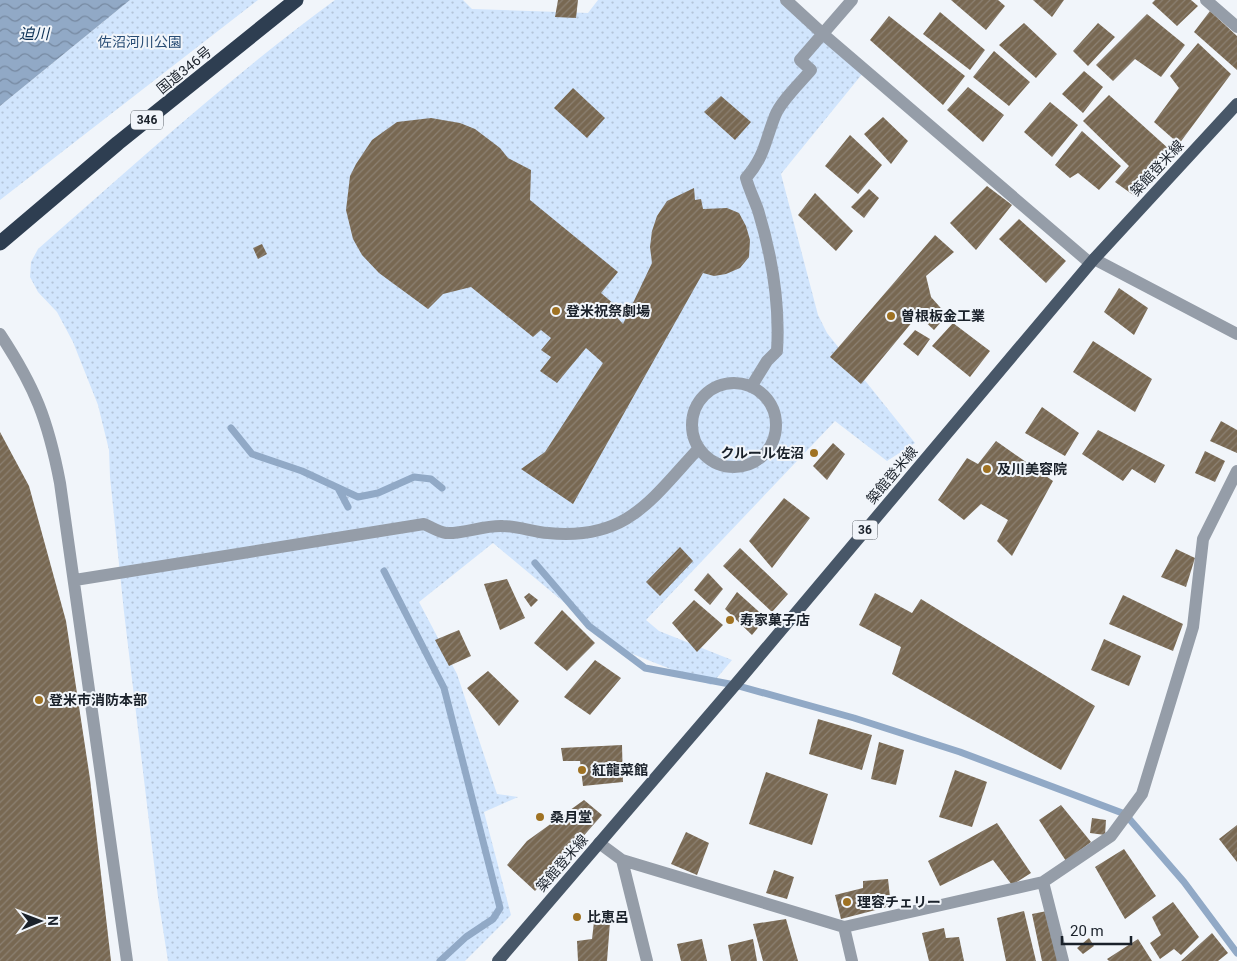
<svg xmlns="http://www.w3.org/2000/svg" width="1237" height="961" font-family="Roboto,'Noto Sans JP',sans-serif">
<defs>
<pattern id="green-dots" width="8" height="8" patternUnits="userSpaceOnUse" patternTransform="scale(1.25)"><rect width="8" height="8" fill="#d1e5fd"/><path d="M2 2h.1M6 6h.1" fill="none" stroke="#b3c4d9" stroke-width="1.8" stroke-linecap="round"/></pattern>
<pattern id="water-waves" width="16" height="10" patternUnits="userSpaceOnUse" patternTransform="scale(1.25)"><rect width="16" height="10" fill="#91a9c6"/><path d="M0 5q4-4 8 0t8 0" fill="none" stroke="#7689a1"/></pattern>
<pattern id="building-hatch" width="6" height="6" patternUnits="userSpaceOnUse" patternTransform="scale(1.25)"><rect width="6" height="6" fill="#786852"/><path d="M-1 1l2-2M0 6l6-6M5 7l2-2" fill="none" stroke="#8c8173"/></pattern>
</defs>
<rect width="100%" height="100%" fill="#f1f5fa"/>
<path fill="url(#green-dots)" d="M130,0H258L0,200V106Z
M335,0H463L472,9L588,13L598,0H787L867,68L781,174L818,315L827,333L915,443L887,461L835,421L646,620L659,631L732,660L711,685L620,649L493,543L419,602L457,674L497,794L518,797L484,812L511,915L465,961H168L158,897L124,612L110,477L109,450L98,405L73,342L57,312L38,292L30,277L31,262L38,249C135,164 231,76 335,0Z"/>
<path fill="url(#water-waves)" d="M0,0H130L0,106Z"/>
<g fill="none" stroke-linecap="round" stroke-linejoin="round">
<path stroke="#91a9c6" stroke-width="7" d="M231,428L252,454L302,471L358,497L378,493L414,477L431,479L442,488
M338,488L348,507
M535,563L589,626L645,668L735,685L854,718L960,752L1125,814L1184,882L1237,953
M384,571L444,688L500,908L493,919L466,937L440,961"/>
</g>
<path fill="url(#building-hatch)" d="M558,0H578L576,18L555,17Z
M951,0H998L1005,6L986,30Z
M1033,0H1064L1052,17Z
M1155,0H1191L1198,6L1177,26L1152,3Z
M1210,11L1237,36V70L1194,32Z
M940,12L985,50L970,70L923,34Z
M1147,14L1185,45L1161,77L1135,59L1113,81L1096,65Z
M889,16L965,76L943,105L870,40Z
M1024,23L1057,54L1036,78L999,45Z
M1098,23L1115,37L1088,66L1073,51Z
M1198,43L1231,74L1179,144L1154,122L1179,88L1170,76Z
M994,51L1030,82L1009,106L973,77Z
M1084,71L1103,87L1083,113L1062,94Z
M968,87L1004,115L983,142L947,110Z
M573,88L605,118L587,138L554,108Z
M1109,95L1170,150L1136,197L1115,182L1129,166L1083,121Z
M721,96L751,122L735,140L704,112Z
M1050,102L1078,125L1052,157L1024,132Z
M883,117L908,141L891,164L864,134Z
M431,118L460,123L475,129L500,148L508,158L531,170L530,200L618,272L601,293L615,305L612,312L623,324L652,263L650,247L652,231L657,216L667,201L694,188L695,200L701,199L703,209L727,208L739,213L746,226L750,240L749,257L740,268L726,274L714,276L703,273L573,504L521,469L545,452L603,363L586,348L557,383L540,371L551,357L541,350L551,338L541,330L533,337L471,287L443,294L428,309L379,273L362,255L353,239L346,210L350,176L356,164L372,140L397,122Z
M1082,131L1121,166L1099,190L1078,173L1070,178L1055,165Z
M850,135L882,165L858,194L825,166Z
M987,186L1012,205L976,250L950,223Z
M869,189L879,198L864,218L851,207Z
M815,193L853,231L836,251L798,215Z
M1019,219L1066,261L1046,283L999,239Z
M935,235L954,252L926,276L931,297L947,315L934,330L918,315L861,384L830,357Z
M262,244L267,254L258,259L253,248Z
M1119,288L1148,308L1134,335L1104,312Z
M953,323L990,351L970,377L932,346Z
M915,330L930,339L918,356L903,344Z
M1093,341L1152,379L1135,412L1073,372Z
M1042,407L1079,433L1065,456L1025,433Z
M1221,421L1237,430V453L1210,441Z
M1098,430L1165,465L1155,483L1132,469L1123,481L1082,454Z
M0,432L29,486L66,621L90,779L111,961H0Z
M996,441L1053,481L1012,556L997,541L1008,520L981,504L964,520L938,500L967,458L978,464Z
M833,443L845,454L827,480L813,466Z
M1205,451L1225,461L1215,482L1195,473Z
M784,498L810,518L772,568L749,541Z
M680,547L693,561L660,596L646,582Z
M740,548L788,594L772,612L723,566Z
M1176,549L1195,558L1186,587L1161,577Z
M708,573L723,589L710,605L694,590Z
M507,579L525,618L500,630L484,584Z
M737,592L766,618L752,635L725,609Z
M529,593L538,600L531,607L524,597Z
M875,593L912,613L921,599L1095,706L1061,770L892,674L901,647L859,625Z
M1123,595L1183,624L1173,651L1109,624Z
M694,600L723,625L697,652L672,623Z
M562,610L595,643L567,671L534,643Z
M459,630L471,656L449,666L435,640Z
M1104,639L1141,656L1129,686L1091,670Z
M595,660L621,678L590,715L564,697Z
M488,671L519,701L499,726L467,688Z
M818,719L872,735L862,770L809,754Z
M879,742L904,750L896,785L871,779Z
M622,745L623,782L583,786L580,761H563L561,748Z
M955,770L987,782L972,827L939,817Z
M766,772L828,794L812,845L749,824Z
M584,800L602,815L535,891L507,865L527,841Z
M1061,805L1091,842L1066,861L1039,820Z
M1092,818L1106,820L1105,835L1090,833Z
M997,823L1031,873L1012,885L993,860L940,886L928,861Z
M1237,825V862L1219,839Z
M686,832L709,843L697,875L671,864Z
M1124,849L1156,896L1125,919L1095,867Z
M774,870L794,877L787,899L766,893Z
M888,879L891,906L841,919L835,895L863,888V881Z
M1173,902L1199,937L1181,955L1174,949L1160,959L1150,943L1161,935L1152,917Z
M1024,911L1036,961H1006L997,918Z
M1047,911L1059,961H1042L1032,914Z
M786,919L798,961H763L753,924Z
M594,922H610L607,961H578L577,941L592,939Z
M944,928L946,938L959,937L964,961H929L922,933Z
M1212,933L1228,953L1218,961H1181Z
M1089,938L1094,946L1083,954L1077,948Z
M702,939L707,961H681L677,944Z
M753,939L757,961H731L728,945Z
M1138,939L1152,961H1109L1107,959Z"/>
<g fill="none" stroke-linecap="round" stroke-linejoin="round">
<path stroke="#959da8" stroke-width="12" d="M786,0L823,34L1090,263
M1206,0L1237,27
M1094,259L1237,334
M0,334C35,387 48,420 60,483L127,961
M692 425a42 42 0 1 1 84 0a42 42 0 1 1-84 0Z
M751,387L767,361L777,351C780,304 772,256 758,210C754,199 749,189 746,178C765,156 765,141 775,116C780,102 801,82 811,70L800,60L852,0
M75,580L424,524C431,527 439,532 446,533C464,534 484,525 503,526C518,526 533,532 548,533C627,541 651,500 699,448
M599,843L622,860L844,927L1043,882L1111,836L1142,794L1193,627L1203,539L1237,471
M622,860L647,961
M1043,882L1063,961
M844,927L852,961"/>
<path stroke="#485768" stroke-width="12" d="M498,961L735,685L1094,259L1237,104"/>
<path stroke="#2e3e51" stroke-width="15" d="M0,243L118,143L296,0"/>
</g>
<g fill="#9f7223" stroke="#f1f5fa" stroke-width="2">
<circle cx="556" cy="311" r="5"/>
<circle cx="891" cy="316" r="5"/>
<circle cx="814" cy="453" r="5"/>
<circle cx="987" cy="469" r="5"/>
<circle cx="730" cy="620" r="5"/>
<circle cx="39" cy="700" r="5"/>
<circle cx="582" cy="770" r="5"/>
<circle cx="540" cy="817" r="5"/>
<circle cx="847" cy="902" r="5"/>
<circle cx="577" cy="917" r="5"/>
</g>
<g text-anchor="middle" stroke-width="4" stroke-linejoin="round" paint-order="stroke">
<g fill="#f1f5fa" stroke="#5a6168" stroke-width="1">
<rect x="131" y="110.5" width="32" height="19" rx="4"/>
<rect x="852.5" y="520.5" width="25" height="19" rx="4"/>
</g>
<g font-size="12" font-weight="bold" fill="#1a212a">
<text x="147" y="124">346</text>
<text x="865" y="534">36</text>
</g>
<g font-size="14" fill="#284c74" stroke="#f1f5fa">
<text x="140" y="47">佐沼河川公園</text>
</g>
<g font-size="14" fill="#1a212a" stroke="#f1f5fa">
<text transform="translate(184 70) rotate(-39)" y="5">国道346号</text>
<text transform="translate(1157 168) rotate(-47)" y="5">築館登米線</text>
<text transform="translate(892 475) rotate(-50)" y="5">築館登米線</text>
<text transform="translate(562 863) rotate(-49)" y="5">築館登米線</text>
</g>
<g font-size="14" font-weight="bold" fill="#1a212a" stroke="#f1f5fa" text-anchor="start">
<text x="566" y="316">登米祝祭劇場</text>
<text x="901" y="321">曽根板金工業</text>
<text x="804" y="458" text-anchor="end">クルール佐沼</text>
<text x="997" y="474">及川美容院</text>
<text x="740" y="625">寿家菓子店</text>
<text x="49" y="705">登米市消防本部</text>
<text x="592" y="775">紅龍菜館</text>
<text x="550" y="822">桑月堂</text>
<text x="857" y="907">理容チェリー</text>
<text x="587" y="922">比恵呂</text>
</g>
<g font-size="15" font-style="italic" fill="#082d52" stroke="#f1f5fa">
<text x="34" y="39">迫川</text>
</g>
</g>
<g transform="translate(40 921) rotate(89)" stroke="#f1f5fa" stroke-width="4" paint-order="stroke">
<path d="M0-4L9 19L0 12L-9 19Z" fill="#1a212a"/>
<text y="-8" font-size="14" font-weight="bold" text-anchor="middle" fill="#1a212a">N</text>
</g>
<path d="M1062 936v8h69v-8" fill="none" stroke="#1a212a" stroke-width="2.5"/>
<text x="1070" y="936" font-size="15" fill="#1a212a" stroke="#f1f5fa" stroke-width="4" paint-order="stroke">20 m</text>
</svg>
